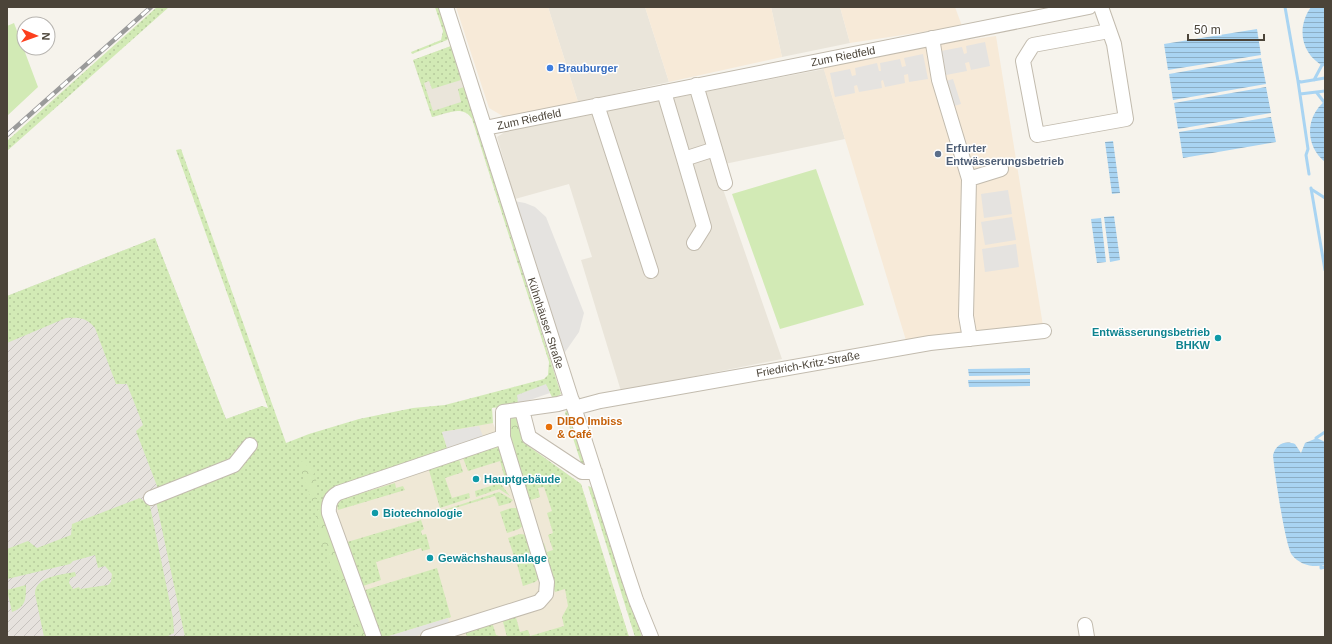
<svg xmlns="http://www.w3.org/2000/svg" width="1332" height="644" font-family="Arial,sans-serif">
<defs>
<pattern id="industrial-furrows" width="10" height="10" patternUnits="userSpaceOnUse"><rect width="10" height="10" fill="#e6e2dd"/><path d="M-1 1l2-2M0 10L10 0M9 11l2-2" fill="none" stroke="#c7c3be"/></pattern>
<pattern id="grass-dots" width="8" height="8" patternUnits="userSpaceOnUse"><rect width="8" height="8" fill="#d2eab5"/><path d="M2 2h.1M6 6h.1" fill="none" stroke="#b6ca9c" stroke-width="1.8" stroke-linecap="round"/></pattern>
<pattern id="forest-crowns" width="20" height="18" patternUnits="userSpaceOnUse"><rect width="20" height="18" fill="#d2eab5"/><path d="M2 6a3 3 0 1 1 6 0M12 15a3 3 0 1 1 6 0" fill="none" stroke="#b6ca9c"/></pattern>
<pattern id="water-rules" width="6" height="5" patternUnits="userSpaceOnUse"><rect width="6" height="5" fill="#a9d4f2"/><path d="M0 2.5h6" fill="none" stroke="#8caec5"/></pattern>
</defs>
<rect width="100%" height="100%" fill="#f6f3ec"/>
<path fill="#eae5da" d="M548,7H645L669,82L578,102Z
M771,7H840L850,43L782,57Z
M451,46L470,107L432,117L413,60Z
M824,69L845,139L715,166L782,359L621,391L581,260L592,257L569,184L515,199L497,137L508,130Z"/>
<path fill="#f7ead8" d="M456,7H548L578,102L506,118L489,108Z
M645,7H771L782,57L669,82Z
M840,7H955L962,26L850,43Z
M996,36L1045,338L908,347L821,60Z"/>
<path fill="url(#industrial-furrows)" d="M155,238L226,419L262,406L229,637H7V296Z"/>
<path fill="#efe8d6" d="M492,421L496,430L518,423L524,443L581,484L629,637H356L317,517L357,444Z"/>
<path fill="url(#grass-dots)" d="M157,7H169L7,151V141Z
M435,7H440L449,38L447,40L412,54L411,52L441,40L443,31Z
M451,46L461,80L432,89L429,81L424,83L433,111L461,102L458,89L464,87L561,394L553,399L546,385L519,405L492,408L493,423L442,432L448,451L327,497L367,637H185L156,501L157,486L136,431L143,425L127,384H116L95,328C87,318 79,317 66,318L7,343V296L155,238L226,419L262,406L268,408L176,150L181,149L286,443L309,434L359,419L413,408L445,405L544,379L548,375L549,362L472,119C463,104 446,114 432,117L413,60Z
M566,411H569L585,460L584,463H581L565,413Z
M518,423L524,443L581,484L629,637H507L502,618L515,614L520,632L528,630L530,636L564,626L562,617L568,606L565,589L555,592L540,544L544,543L547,552L553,550L548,535L553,533L547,513L552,511L544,487L538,488L540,497L528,501L507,427Z
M499,444L514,493L506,482L500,461L468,471L463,458Z
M459,459L463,472L445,478L452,498L469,493L470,498L440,508L428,467Z
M395,483L396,488L403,486L405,490L338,510L337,505L342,499Z
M500,483L510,496L499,489L476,497L475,491Z
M588,486L595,489L642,637H635Z
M499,492L513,500L510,503L499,506L495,496L442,512L441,511Z
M140,498L150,506L173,618L174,633L166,637H44L35,594C35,576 61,575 75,572L76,576L70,578L69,583L73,589L79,587L80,589L108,585L111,582L112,574L105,566L98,568L95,555L73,561L70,564L7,579V549L28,541L37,548L71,535L72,524Z
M511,508H520L525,524L519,529L507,533L500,512Z
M421,520L424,529L421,531L422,535L426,534L430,549L422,551L421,548L376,562L381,580L360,587L344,543Z
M520,534L528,535L533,550L526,556L515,559L508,538Z
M527,561L536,562L541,577L535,582L523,586L517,564Z
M437,568L451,617L386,637H378L362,591Z
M26,585C26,599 26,607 12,612L7,590Z
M492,622L496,635L502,637H467L465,630Z"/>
<path fill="url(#forest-crowns)" d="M516,415L523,440L512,444L510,440L513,438L509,435L506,425L513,416Z
M302,461L306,462L307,466L315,472L313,475L316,478L317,499L316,502L313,504L298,463Z
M320,508L323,510L367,637H359L356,631V623L351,621V611L354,610V608H350L347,604L349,598L344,589L340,573L331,565L327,556L331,551L323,547L315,513Z"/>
<path fill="#d2eab5" d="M14,23L38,87L7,116V26Z
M816,169L864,305L780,329L732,194Z"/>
<path fill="#e5e3e0" d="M985,42L990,66L971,70L969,62L965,63L967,71L946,75L941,51L962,47L964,54L967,53L966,46Z
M923,54L928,79L909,82L908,74L904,75L905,83L885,87L883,80L881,81L882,88L859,92L857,85L854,86L855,93L835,97L830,73L850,69L852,76L856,75L855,68L877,63L879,71H881L880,63L900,59L902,67L906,66L904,58Z
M953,79L961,104L954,106L946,81Z
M1008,190L1012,214L984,218L981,194Z
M514,201L525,203L535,207L546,217L584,313L579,332L563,355Z
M1012,217L1016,240L985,245L981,222Z
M1016,244L1019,267L985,272L982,249Z
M546,384L550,393L518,404L517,395Z
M479,426L484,439L448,451L442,432Z
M448,618L450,626L413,637H386Z"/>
<path fill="url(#water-rules)" d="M1311,7H1325V67C1301,55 1296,28 1311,7Z
M1257,29L1261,55L1168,70L1164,44Z
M1261,58L1266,84L1173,100L1169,74Z
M1266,87L1271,113L1178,129L1174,103Z
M1325,101V162C1305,146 1305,117 1325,101Z
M1271,117L1276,142L1183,158L1179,132Z
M1113,141L1120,193L1112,194L1105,142Z
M1114,216L1120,260L1110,262L1104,217Z
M1101,218L1106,262L1097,263L1091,219Z
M1030,368V375L969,376L968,369Z
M1030,379V386L969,387L968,380Z
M1317,438L1325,442V565C1313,568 1300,565 1292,555C1285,545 1274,469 1273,455C1276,444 1285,440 1295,444L1301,453L1305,443Z"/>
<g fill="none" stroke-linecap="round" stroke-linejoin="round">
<path stroke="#a9d4f2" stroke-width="3" d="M1285,7L1298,81L1301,82L1325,78
M1314,80L1322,65
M1298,81L1308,149L1306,155L1309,174
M1317,93L1324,102
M1300,94L1325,91
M1311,188L1325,270
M1311,189L1325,198
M1316,438L1325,432
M1321,566V568L1325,567"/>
<defs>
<path id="minor" d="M446,7L627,573L636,600L651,637
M1101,7L1114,44L1126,119L1037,135L1023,61L1033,45L1109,31
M932,38L939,80L969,179L966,316L970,339
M696,85L725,183
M664,92L684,159L715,149
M597,105L651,271
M485,128L1089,7
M684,159L704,227L694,243
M969,179L1001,169
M574,408L600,401L930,343L1044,331
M522,410L529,437L582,472H595
M151,498L234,465L250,445
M1085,625L1087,637
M374,637L329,513C328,504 331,497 338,493L503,437
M428,637L539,602L546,594L547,582L503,437V412L558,404L572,400"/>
</defs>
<use href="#minor" stroke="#c2bbae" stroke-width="16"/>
<use href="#minor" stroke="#fff" stroke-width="14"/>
<defs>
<path id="rail" d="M7,135L151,7"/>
</defs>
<use href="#rail" stroke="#9a9a9a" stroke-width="4.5"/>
<use href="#rail" stroke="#fff" stroke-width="3" stroke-dasharray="9" stroke-linecap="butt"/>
</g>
<circle fill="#3f7fe0" stroke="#fff" stroke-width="1.5" cx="550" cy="68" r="4"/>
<circle fill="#5c6f8a" stroke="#fff" stroke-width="1.5" cx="938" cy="154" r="4"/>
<g fill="#0f9aa8" stroke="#fff" stroke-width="1.5">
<circle cx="1218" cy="338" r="4"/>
<circle cx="476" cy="479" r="4"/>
<circle cx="375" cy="513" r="4"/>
<circle cx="430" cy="558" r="4"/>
</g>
<circle fill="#e8710a" stroke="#fff" stroke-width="1.5" cx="549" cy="427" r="4"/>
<g text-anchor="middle" stroke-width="3" stroke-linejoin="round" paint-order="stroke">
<g font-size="11" fill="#4b4439" stroke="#fff">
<text transform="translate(843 56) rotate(-11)" y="4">Zum Riedfeld</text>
<text transform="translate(529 119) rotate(-12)" y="4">Zum Riedfeld</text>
<text transform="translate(546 323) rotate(72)" y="4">Kühnhäuser Straße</text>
<text transform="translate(808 364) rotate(-10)" y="4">Friedrich-Kritz-Straße</text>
</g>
<g font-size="11" font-weight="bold" fill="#366cbe" stroke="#fff" text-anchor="start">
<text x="558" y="72">Brauburger</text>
</g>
<g font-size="11" font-weight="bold" fill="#4e5e75" stroke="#fff" text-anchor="start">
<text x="946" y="152">Erfurter<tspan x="946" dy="13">Entwässerungsbetrieb</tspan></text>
</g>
<g font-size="11" font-weight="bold" fill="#0d838f" stroke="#fff" text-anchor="start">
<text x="1210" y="336" text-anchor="end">Entwässerungsbetrieb<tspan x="1210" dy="13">BHKW</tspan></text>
<text x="484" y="483">Hauptgebäude</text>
<text x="383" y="517">Biotechnologie</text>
<text x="438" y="562">Gewächshausanlage</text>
</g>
<g font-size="11" font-weight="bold" fill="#c56008" stroke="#fff" text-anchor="start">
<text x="557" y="425">DIBO Imbiss<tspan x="557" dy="13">&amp; Café</tspan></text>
</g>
</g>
<rect width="1332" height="644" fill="none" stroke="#4b4439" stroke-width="16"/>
<g transform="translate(36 36) rotate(92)"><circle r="19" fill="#ffffff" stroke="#b7b4b0"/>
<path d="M0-3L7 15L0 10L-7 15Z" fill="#fc3f1d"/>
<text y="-6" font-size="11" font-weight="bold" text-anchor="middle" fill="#4b4439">N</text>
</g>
<path d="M1188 34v6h76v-6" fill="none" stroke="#4b4439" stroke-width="2"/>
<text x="1194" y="34" font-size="12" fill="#4b4439" stroke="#ffffff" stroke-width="3" paint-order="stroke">50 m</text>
</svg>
